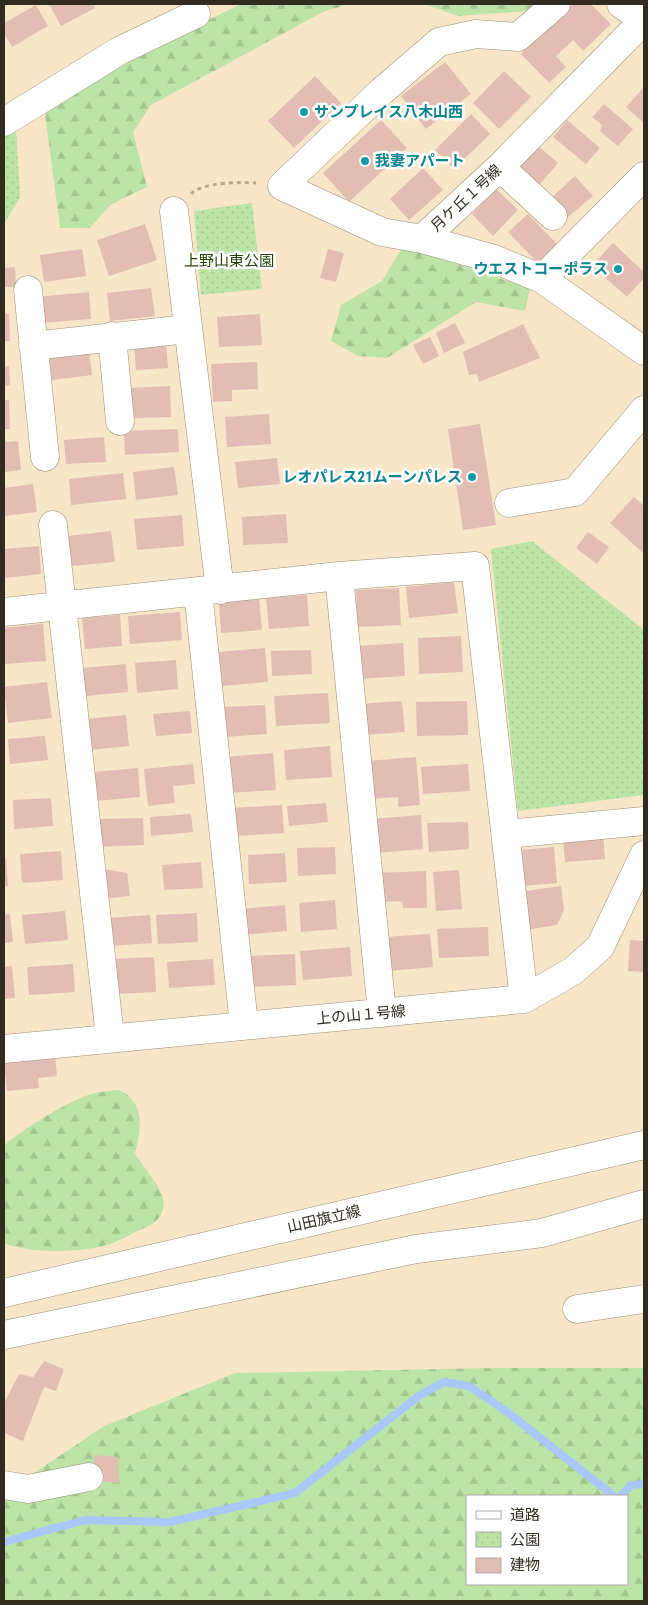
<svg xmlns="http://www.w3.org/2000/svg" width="648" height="1605" font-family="'Roboto Condensed','Noto Sans JP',sans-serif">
<defs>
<pattern id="forest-firs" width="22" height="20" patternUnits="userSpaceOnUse" patternTransform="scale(1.25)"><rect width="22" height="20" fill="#bde4a7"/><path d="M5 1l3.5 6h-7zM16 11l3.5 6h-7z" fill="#a3c48f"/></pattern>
<pattern id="park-dots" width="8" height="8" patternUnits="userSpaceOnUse" patternTransform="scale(1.25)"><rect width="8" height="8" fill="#bde4a7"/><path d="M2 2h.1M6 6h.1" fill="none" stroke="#a3c48f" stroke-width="1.8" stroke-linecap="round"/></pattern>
</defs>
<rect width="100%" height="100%" fill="#f8e6c9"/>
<path fill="url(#forest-firs)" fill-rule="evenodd" d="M241,4H350L325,11L151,105L133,132L147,187L110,205L90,228H60L45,114L134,56Z
M424,4H535L527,11L458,16Z
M403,246L530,288L525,311L476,302L387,358L358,356L331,341L341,305L382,281Z
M119,1090C146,1102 141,1130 135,1153C144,1170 168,1191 163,1209C160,1222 149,1226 138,1231C129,1235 120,1241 110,1244C81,1253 31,1254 4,1243V1146C17,1132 69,1101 88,1095C98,1092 108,1091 119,1090Z
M492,1368H644V1601H4V1493L104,1426L235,1373ZM467,1496H627V1584H467Z"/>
<path fill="url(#park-dots)" d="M16,126L20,197L4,224V134Z
M252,203L262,289L201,295L194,211Z
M532,541L644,630V795L518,811L491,549Z"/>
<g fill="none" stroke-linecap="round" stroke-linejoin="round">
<path stroke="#a9c7f9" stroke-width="8" d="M621,1496L631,1485L644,1484
M4,1542L85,1520L170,1522L295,1493L420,1395L444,1382L469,1386L506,1411L614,1496"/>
</g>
<path fill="#e1bdb3" d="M49,4H93L95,8L61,26Z
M573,4H591L611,24L583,51L573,40L556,56L566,67L549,83L521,54Z
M36,5L48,26L12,47L4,33V23Z
M445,62L471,94L426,129L401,96Z
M504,71L531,97L499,129L473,103Z
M315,76L341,103L294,148L268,121Z
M644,87V123L626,107Z
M604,104L633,129L618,146L600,131L602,125L592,117Z
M471,114L490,134L454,169L435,150Z
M381,120L407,148L349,202L323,173Z
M567,120L600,148L586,164L553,137Z
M536,144L558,163L537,188L514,169Z
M423,168L443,190L409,220L390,199Z
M575,176L593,196L567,218L550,199Z
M496,189L518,210L493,236L472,214Z
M528,214L558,245L538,263L508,232Z
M145,224L157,260L109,276L97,240Z
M613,243L644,272V278L627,297L592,266Z
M82,249L86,276L44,282L40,255Z
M328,249L344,253L336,282L320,278Z
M15,267L16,287H4V268Z
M151,288L155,316L110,321L107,293Z
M89,292L91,319L39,323L37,297Z
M4,314H9L10,341H4Z
M260,314L262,345L219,347L217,317Z
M455,323L465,343L444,353L436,333Z
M523,324L540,358L479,382L477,374L469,375L463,352Z
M430,337L439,356L423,364L413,345Z
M166,343L168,368L136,370L134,345Z
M89,351L92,375L52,380L49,356Z
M257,362L258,389L232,390V401L213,402L211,364Z
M9,366L10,385L4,386V367Z
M170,386L171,417L132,418L131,388Z
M4,400H9L10,429H4Z
M269,414L271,444L227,447L225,417Z
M480,424L496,525L463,530L448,429Z
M178,429L179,452L125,455L124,431Z
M104,437L106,462L66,464L64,440Z
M18,441L21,470L4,472V442Z
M277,458L280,484L238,488L235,462Z
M174,467L178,495L136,500L133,472Z
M123,473L126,499L71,505L69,479Z
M33,484L37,512L4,516V488Z
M634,497L644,506V554L610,523Z
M286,514L288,543L243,545L242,517Z
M182,515L184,546L137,550L134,519Z
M111,531L115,562L72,566L68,536Z
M588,532L609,547L597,564L576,548Z
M39,546L41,574L4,578V549Z
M454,582L458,613L409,618L406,587Z
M399,588L401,625L358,627L356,590Z
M307,595L309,626L269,629L266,598Z
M259,599L262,630L221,633L219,602Z
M180,612L182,640L130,644L128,616Z
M120,615L122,646L85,649L82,618Z
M43,624L46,661L4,664V628Z
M461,636L463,672L419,674L418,638Z
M403,643L405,676L359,679L356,646Z
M265,648L268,682L222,686L219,652Z
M311,650L312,674L272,676L271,651Z
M176,660L178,689L137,693L135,663Z
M126,664L128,692L86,696L83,668Z
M47,682L52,718L8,723L4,687Z
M328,693L330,723L276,726L274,696Z
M402,701L405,732L363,735L360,704Z
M467,701L468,735L417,736L416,702Z
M265,705L267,734L225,737L223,707Z
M190,711L192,733L156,736L153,714Z
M126,715L129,746L91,750L87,719Z
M45,736L48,760L10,764L8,739Z
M330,746L332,777L286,780L284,750Z
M273,753L276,790L227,793L224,757Z
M416,757L420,805L398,807V797L370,799L367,761Z
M193,764L195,784L173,786L175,803L148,806L144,769Z
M468,764L470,791L423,794L421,767Z
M138,768L140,797L96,801L94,772Z
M51,798L53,826L14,829L13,800Z
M326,803L328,822L289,826L287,806Z
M282,805L284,833L233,836L231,808Z
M191,814L193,832L151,836L150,817Z
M421,815L423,849L375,853L372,819Z
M143,818L144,845L99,847L98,819Z
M468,822L469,849L429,852L427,823Z
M603,834L605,859L565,862L563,837Z
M335,847L336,874L298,876L297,848Z
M554,847L557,883L522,886L519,850Z
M61,851L63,880L22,883L20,854Z
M285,853L287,882L249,884L248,855Z
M4,858H6L8,886H4Z
M201,862L203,888L164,890L162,865Z
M99,868L127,873L130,896L103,899Z
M459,870L462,909L436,911L433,872Z
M426,871L427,908H403L402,901L378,902L377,873Z
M561,886L564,910L557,925L525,930L519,892Z
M335,900L337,929L301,932L299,903Z
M285,905L287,931L243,935L241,909Z
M65,911L68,940L25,944L22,915Z
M197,913L198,942L158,944L156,915Z
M10,914L13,942L4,943V915Z
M150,915L152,943L109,946L107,918Z
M488,927L489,956L439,958L437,929Z
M430,934L433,967L388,971L385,937Z
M630,940L644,941V972L628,971Z
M350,947L352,976L303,980L300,951Z
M295,954L296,985L250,987L249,956Z
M154,957L156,992L116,994L114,959Z
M213,959L215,985L169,988L167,962Z
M73,964L75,992L29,995L27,967Z
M12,966L15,998L4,999V967Z
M55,1056L57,1076L38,1078L39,1088L7,1091L4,1061Z
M44,1361L64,1369L56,1391L44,1387L23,1441L4,1433V1403L19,1374L33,1377Z
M94,1455L118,1457L119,1483L95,1481Z"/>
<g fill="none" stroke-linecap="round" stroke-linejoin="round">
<defs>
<path id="minor" d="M621,4L644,20
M644,20L500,167L422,239L494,259L542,279L644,351
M4,122L119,51L196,14
M500,167L553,216
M174,211L220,590
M422,239L382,232L282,186L382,91L439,42L476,34L518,37L556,4
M542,279L644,176
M28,290L45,457
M112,336L120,421
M33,346L187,329
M509,503L575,492L644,410
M53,525L110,1037
M339,576L382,1013
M198,592L244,1025
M4,612L339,576L475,566L524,999
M507,834L644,821
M4,1049L524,999L573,971L600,947L644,855
M4,1293L644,1145
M577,1309L644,1299
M4,1335L416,1249L542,1233L644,1204
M4,1485L28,1489L89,1477"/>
</defs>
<use href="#minor" stroke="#9d8d71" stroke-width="29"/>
<path stroke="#b6a891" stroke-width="3" stroke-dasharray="4 4" stroke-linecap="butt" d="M191,194C202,182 240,182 256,183"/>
<use href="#minor" stroke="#fff" stroke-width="28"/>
</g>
<g fill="#0f9aa8" stroke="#fff" stroke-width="2">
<circle cx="304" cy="112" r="5"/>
<circle cx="365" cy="161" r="5"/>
<circle cx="618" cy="269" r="5"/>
<circle cx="472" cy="477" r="5"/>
</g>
<g text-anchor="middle" stroke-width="5" stroke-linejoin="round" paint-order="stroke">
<g font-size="15" font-weight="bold" fill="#0d838f" stroke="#fff" text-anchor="start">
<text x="314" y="117">サンプレイス八木山西</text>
<text x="375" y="166">我妻アパート</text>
<text x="608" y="274" text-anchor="end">ウエストコーポラス</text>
<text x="462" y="482" text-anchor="end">レオパレス21ムーンパレス</text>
</g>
<g font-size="15" fill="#312b20" stroke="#fff">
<text transform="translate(466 198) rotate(-43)" y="5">月ケ丘１号線</text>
<text transform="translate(361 1015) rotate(-5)" y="5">上の山１号線</text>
<text transform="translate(324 1219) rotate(-13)" y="5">山田旗立線</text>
</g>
<g font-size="15" fill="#214400" stroke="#fff">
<text x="229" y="266">上野山東公園</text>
</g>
</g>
<rect width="648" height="1605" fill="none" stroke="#312b20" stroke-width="10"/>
<rect x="466" y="1495" width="162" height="90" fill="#ffffff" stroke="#adaaa6"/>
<rect x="476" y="1511" width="25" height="8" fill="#ffffff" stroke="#adaaa6"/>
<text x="510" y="1520" font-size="15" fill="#312b20">道路</text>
<rect x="476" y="1532" width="25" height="15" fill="url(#park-dots)" stroke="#adaaa6"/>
<text x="510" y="1545" font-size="15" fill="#312b20">公園</text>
<rect x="476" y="1558" width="25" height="15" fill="#e1bdb3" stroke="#adaaa6"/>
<text x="510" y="1570" font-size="15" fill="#312b20">建物</text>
</svg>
